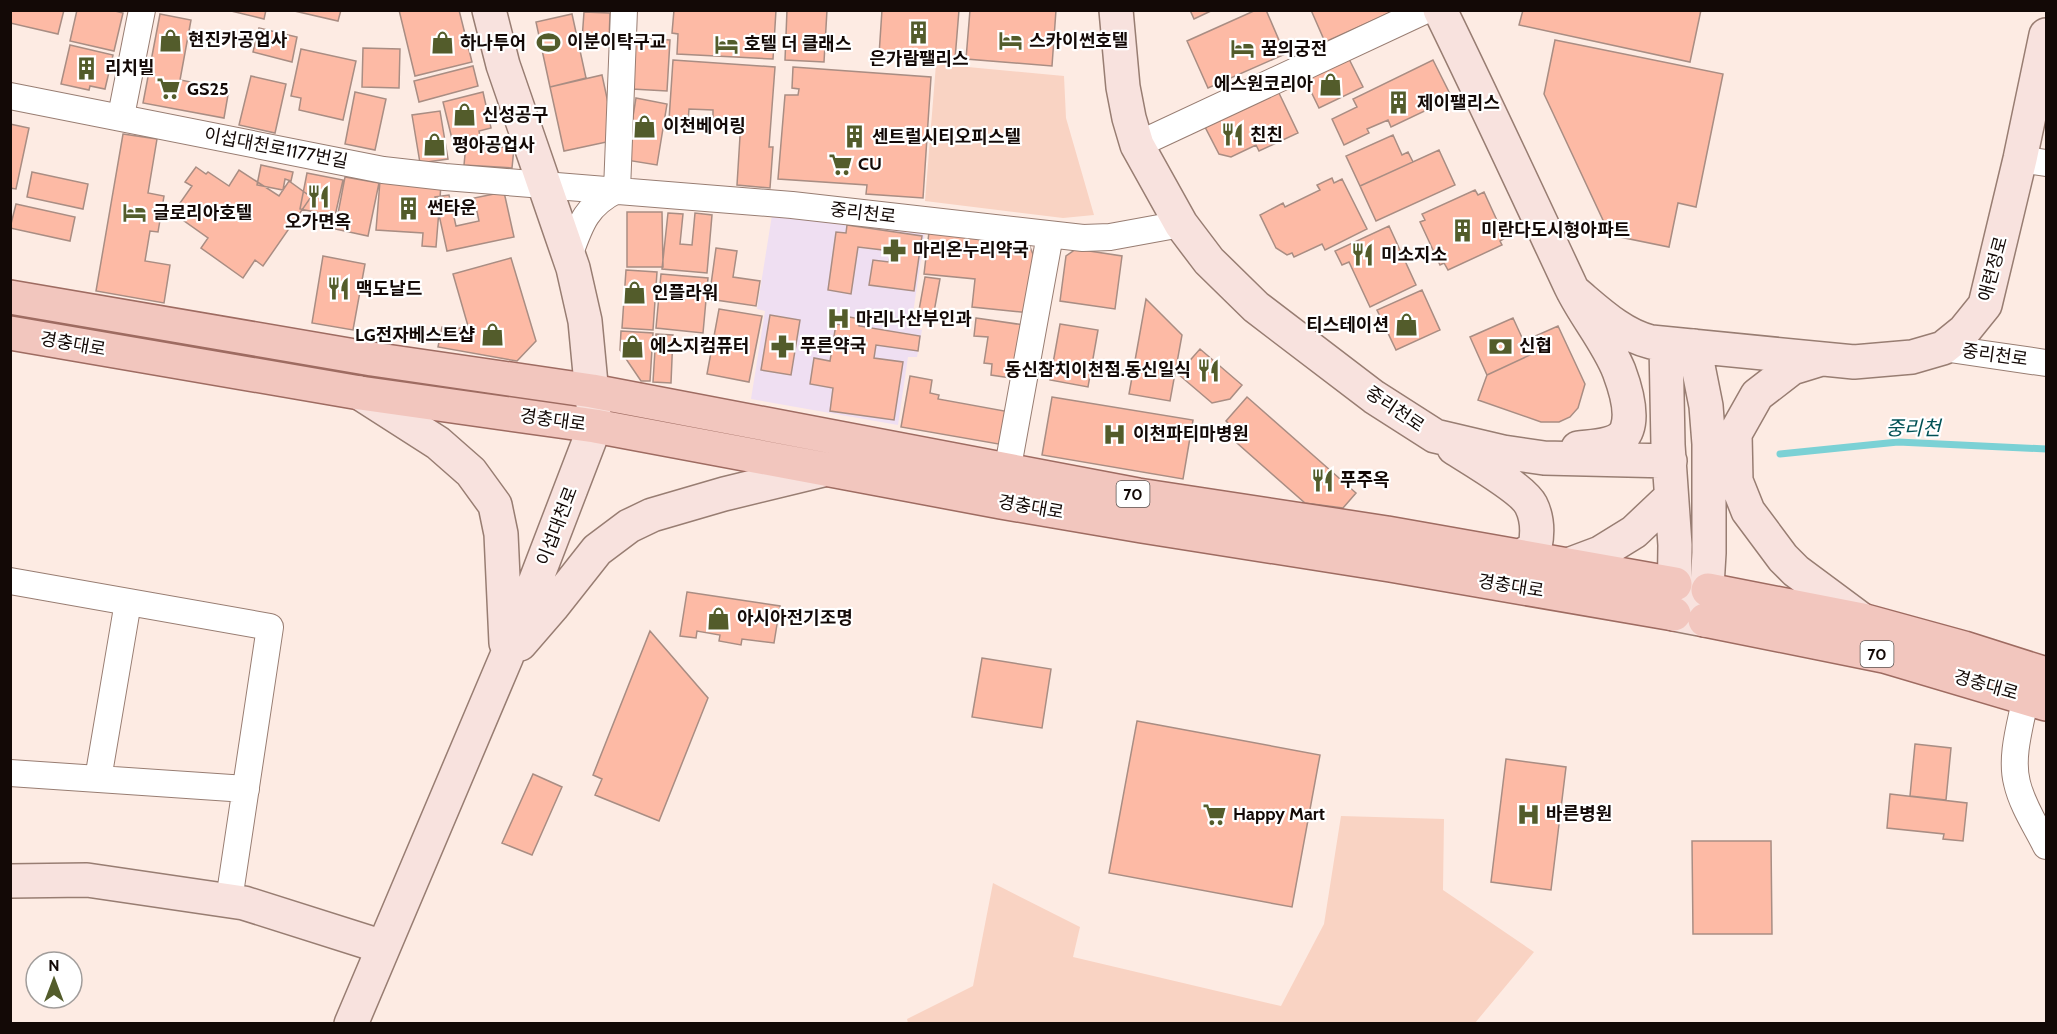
<svg xmlns="http://www.w3.org/2000/svg" width="2057" height="1034" font-family="Cabin,'Noto Sans KR',sans-serif">
<rect width="100%" height="100%" fill="#fdebe3"/>
<path fill="#efdff2" d="M772,215L925,232L911,327L922,330L917,357H908L898,425L751,399L765,311L757,309Z"/>
<path fill="#f9d3c3" d="M936,64L1064,76L1066,118L1094,215L1063,218L925,201Z
M1341,816L1444,819L1443,890L1534,952L1475,1023H908L907,1019L973,986L993,883L1080,927L1073,957L1281,1006L1324,924Z"/>
<g fill="none" stroke-linecap="round" stroke-linejoin="round">
<path stroke="#7bd1d5" stroke-width="7" d="M1780,454L1898,442L2046,449"/>
</g>
<path fill="#fdbaa5" stroke="#a98d83" stroke-width="1.5" d="M10,10H64L58,34L10,23Z
M77,10H111L123,13L114,51L70,41Z
M227,10H266L264,19Z
M290,10H341L338,21Z
M399,10H459L472,62L415,76Z
M674,10H776L773,59L677,54L678,34L672,33Z
M787,10H827L824,62L785,60Z
M882,10H959L955,59L879,55Z
M970,10H1056L1052,66L966,59Z
M1190,10H1213L1194,19Z
M1256,10H1266L1285,54L1208,88L1187,41Z
M1311,10H1396L1325,42Z
M1523,10H1701L1690,62L1519,25Z
M584,12L610,13L609,41L582,40Z
M160,14L191,20L180,80L229,89L224,118L143,103Z
M572,14L586,78L550,87L536,22Z
M259,28L297,37L292,62L253,52Z
M635,38L670,40L667,91L632,89Z
M1555,40L1723,74L1696,207L1678,203L1669,247L1610,235L1544,94Z
M70,45L113,55L105,89L90,86L89,90L61,84Z
M363,48L400,49L399,88L362,87Z
M301,49L356,61L343,120L299,110L301,98L291,96Z
M1346,53L1363,87L1319,108L1302,73Z
M673,60L775,67L769,147H773L770,188L737,185L741,120H728V123L713,122V110L689,109L688,122L669,120Z
M1433,60L1452,98L1391,127L1388,120L1367,129L1369,133L1344,145L1332,119L1357,107L1353,99Z
M473,66L478,86L419,102L414,81Z
M793,67L931,77L923,198L866,194L867,185L778,179L785,95H798L799,89L792,88Z
M602,75L616,140L564,151L550,87Z
M251,76L286,84L275,133L239,125Z
M1278,91L1298,133L1259,151L1256,145L1231,157L1219,154L1204,125Z
M355,92L386,99L375,150L345,144Z
M483,92L491,128L479,131L480,136L453,143L443,102Z
M636,98L667,104L657,165L626,160Z
M440,111L448,159L420,163L412,115Z
M10,124L29,128L16,189L10,188Z
M123,134L157,139L148,193L164,196L158,232L150,231L145,261L170,265L164,303L96,291Z
M1393,135L1402,155L1408,152L1413,162L1360,186L1346,156Z
M466,144L514,148L512,168L464,165Z
M1439,150L1455,185L1376,221L1360,186Z
M261,165L293,172L291,181L285,179L283,190L257,185Z
M196,167L206,174L208,172L229,186L239,170L279,196L289,181L311,197L263,266L255,260L243,278L201,248L208,238L173,213L192,186L185,182Z
M32,172L88,184L83,209L27,197Z
M307,173L343,180L335,216L300,209Z
M345,177L379,183L368,236L335,229Z
M1332,178L1334,183L1342,179L1367,229L1325,250L1322,244L1294,257L1292,253L1287,255L1276,248L1260,215L1283,203L1285,207L1320,190L1317,185Z
M380,181L441,185L436,247L422,246L423,233L376,230Z
M1475,190L1478,195L1484,192L1505,238L1500,241L1502,245L1448,270L1444,263L1440,265L1420,222L1425,220L1422,214Z
M504,192L514,237L447,251L435,197L449,195L456,226L479,221L474,198Z
M16,204L75,217L70,241L10,228Z
M627,212H662L663,267H627Z
M668,213L683,214L680,244L692,245L695,213L712,215L707,273L662,269Z
M847,225L922,236L914,291L869,285L873,260L889,262L891,251L858,247L851,294L828,290L836,232L846,233Z
M1389,226L1416,285L1370,307L1349,262L1342,265L1335,251Z
M929,232L1028,242L1037,264L1031,313L972,307L975,279L924,274Z
M716,248L737,251L733,277L760,281L756,306L709,299Z
M1076,249L1122,256L1115,309L1060,301L1066,256Z
M323,256L365,264L353,330L312,323Z
M511,258L536,341L517,361L438,347L442,327L456,329L468,326L453,274Z
M626,270L657,272L653,330L622,328Z
M661,274L708,278L703,333L656,328Z
M925,277L940,279L934,312L919,310Z
M1422,290L1440,330L1396,350L1377,310Z
M1146,299L1182,335L1170,401L1129,394Z
M719,309L762,316L749,382L707,374Z
M770,315L800,320L791,375L761,370Z
M844,316L860,319L859,326L920,336L918,351L876,345L874,358L903,362L894,420L830,411L833,388L810,384L814,358L830,361L836,324L842,325Z
M976,318L1024,325L1017,379L991,375L992,364L984,363L988,337L974,336Z
M1513,318L1530,355L1487,375L1470,337Z
M1060,324L1098,330L1088,387L1050,380Z
M1558,326L1585,384L1578,408L1570,417L1559,422H1541L1478,400L1487,375L1530,355L1524,341Z
M621,331L653,333L650,381H641L620,350Z
M656,334L673,335L671,383L653,382Z
M1200,349L1242,385L1230,399L1212,403L1178,374Z
M910,376L932,380L930,393L939,395L938,399L1010,412L1004,445L901,427Z
M1052,397L1193,420L1183,479L1042,455Z
M1247,397L1356,493L1343,508L1305,503L1229,436L1235,430L1226,421Z
M687,592L780,606L774,643L742,639L741,645L719,641L720,635L697,631L696,638L680,636Z
M650,631L708,698L659,821L595,795L602,779L593,775Z
M982,658L1051,669L1042,728L972,717Z
M1137,721L1320,755L1292,907L1109,873Z
M1915,744L1951,748L1946,800L1910,796Z
M1506,759L1566,767L1551,890L1491,882Z
M533,774L562,787L532,855L502,843Z
M1890,794L1967,803L1963,841L1943,839L1944,834L1887,828Z
M1692,841H1771L1772,934H1693Z"/>
<g fill="none" stroke-linecap="round" stroke-linejoin="round">
<defs>
<path id="street" d="M10,96L383,170L445,177L792,205L1083,238L1110,237L1181,224
M121,116L142,10
M1137,145L1426,10
M2020,159L2046,163
M617,190L624,10
M569,256C580,225 586,205 617,190
M1943,348L2046,363
M1007,472L1050,235
M10,581L270,627L229,900
M2026,696C2021,723 2010,756 2017,783C2022,805 2036,826 2046,846
M10,773L246,789
M98,779L128,602"/>
<path id="secondary" d="M1116,10L1123,87L1129,118L1137,145L1181,224L1209,261L1256,307L1374,397L1435,436L1503,452L1544,458L1670,461
M1440,10C1485,102 1528,195 1571,287C1585,316 1607,341 1619,371C1625,387 1633,412 1627,429C1621,447 1593,446 1578,448
M1573,291C1596,310 1621,335 1651,342L1854,362L1912,357L1943,348L1964,331L1985,305L2020,159L2046,35
M1666,344L1668,445L1675,545L1674,614L1705,620L1709,553V444L1706,406L1694,346
M360,393L438,443L471,472L495,505L501,534L506,643
M1454,448C1471,459 1523,489 1531,505C1538,519 1538,532 1535,547L1519,558
M1709,451L1736,481L1748,511L1783,558L1796,571L1862,620
M1736,481L1735,434L1757,395L1792,368L1818,360
M1568,565L1600,553L1634,532L1671,497
M520,644L552,607L597,550L629,526L652,515L724,494L827,469
M10,881L87,880L244,903L383,947
M351,1024L506,658L595,426L585,321L573,268L503,65L489,10"/>
<path id="primary" d="M10,297L372,359L592,391L1138,495L1387,533L1675,584
M10,333L360,393L595,426L1001,502L1142,526L1390,565L1674,614
M1708,590L1862,620L1964,648L2046,674
M1705,620L1884,656L2046,704"/>
</defs>
<use href="#street" stroke="#987d72" stroke-width="28"/>
<use href="#secondary" stroke="#987d72" stroke-width="36"/>
<use href="#primary" stroke="#9e6b61" stroke-width="36"/>
<use href="#street" stroke="#fff" stroke-width="26"/>
<use href="#secondary" stroke="#f8e2de" stroke-width="33"/>
<use href="#primary" stroke="#f2c6be" stroke-width="33"/>
</g>
<defs>
<symbol id="building-bare" viewBox="-9 -9 18 18"><path d="M-4-6H4V6H1V3H-1V6H-4ZM-2.5-4.3h1.7v1.8h-1.7ZM.8-4.3h1.7v1.8H.8ZM-2.5-1h1.7V.8h-1.7ZM.8-1h1.7V.8H.8Z" fill="#535c2b" stroke="#fff" stroke-width="2.5" paint-order="stroke"/></symbol>
<symbol id="shop-bare" viewBox="-9 -9 18 18"><path d="M-5-2.5h2.3a2.7 3.5 0 0 1 5.4 0H5L5.5 6h-11ZM-1.5-2.5h3a1.5 2.3 0 0 0-3 0Z" fill="#535c2b" stroke="#fff" stroke-width="2.5" paint-order="stroke"/></symbol>
<symbol id="hotel-bare" viewBox="-9 -9 18 18"><path d="M-6-4.5h1.5V1H6V5H4.5V3h-9V5H-6ZM-4 0a1.8 1.8 0 1 1 3.6 0ZM.5 0V-2.5h3Q6-2.5 6 0Z" fill="#535c2b" stroke="#fff" stroke-width="2.5" paint-order="stroke"/></symbol>
<symbol id="stadium-bare" viewBox="-9 -9 18 18"><path d="M0-5a6.5 5 0 1 0 0 10a6.5 5 0 1 0 0-10ZM-3.5-1.8h7v3.6h-7Z" fill="#535c2b" stroke="#fff" stroke-width="2.5" paint-order="stroke"/></symbol>
<symbol id="supermarket-bare" viewBox="-9 -9 18 18"><path d="M-6-5.5h2.5l.6 2H6L4.5 2H-2.5L-4.4-4H-6ZM-1.5 3.2a1.3 1.3 0 1 0 .1 0ZM3 3.2a1.3 1.3 0 1 0 .1 0Z" fill="#535c2b" stroke="#fff" stroke-width="2.5" paint-order="stroke"/></symbol>
<symbol id="restaurant-bare" viewBox="-9 -9 18 18"><path d="M-5-6h1v4h1v-4h1v4h1v-4h1v5L-1.5 .5V6h-2V.5L-5-1ZM5-6V6H3V1.5H1.5Q1.5-4 5-6Z" fill="#535c2b" stroke="#fff" stroke-width="2.5" paint-order="stroke"/></symbol>
<symbol id="pharmacy-bare" viewBox="-9 -9 18 18"><path d="M-2-6h4v4h4v4h-4v4h-4v-4h-4v-4h4Z" fill="#535c2b" stroke="#fff" stroke-width="2.5" paint-order="stroke"/></symbol>
<symbol id="hospital-bare" viewBox="-9 -9 18 18"><path d="M-5-5h3v3.5h4V-5h3V5h-3V1.5h-4V5h-3Z" fill="#535c2b" stroke="#fff" stroke-width="2.5" paint-order="stroke"/></symbol>
<symbol id="bank-bare" viewBox="-9 -9 18 18"><path d="M-6-4H6V4H-6ZM0-2.3a2.3 2.3 0 1 0 0 4.6a2.3 2.3 0 1 0 0-4.6Z" fill="#535c2b" stroke="#fff" stroke-width="2.5" paint-order="stroke"/></symbol>
</defs>
<g fill-rule="evenodd">
<use href="#building-bare" x="902" y="16" width="33" height="33"/>
<use href="#shop-bare" x="154" y="24" width="33" height="33"/>
<use href="#hotel-bare" x="994" y="24" width="33" height="33"/>
<use href="#stadium-bare" x="532" y="26" width="33" height="33"/>
<use href="#shop-bare" x="426" y="26" width="33" height="33"/>
<use href="#hotel-bare" x="710" y="28" width="33" height="33"/>
<use href="#hotel-bare" x="1226" y="32" width="33" height="33"/>
<use href="#building-bare" x="70" y="52" width="33" height="33"/>
<use href="#shop-bare" x="1314" y="68" width="33" height="33"/>
<use href="#supermarket-bare" x="152" y="72" width="33" height="33"/>
<use href="#building-bare" x="1382" y="86" width="33" height="33"/>
<use href="#shop-bare" x="448" y="98" width="33" height="33"/>
<use href="#shop-bare" x="628" y="110" width="33" height="33"/>
<use href="#restaurant-bare" x="1216" y="118" width="33" height="33"/>
<use href="#building-bare" x="838" y="120" width="33" height="33"/>
<use href="#shop-bare" x="418" y="128" width="33" height="33"/>
<use href="#supermarket-bare" x="824" y="148" width="33" height="33"/>
<use href="#restaurant-bare" x="302" y="180" width="33" height="33"/>
<use href="#building-bare" x="392" y="192" width="33" height="33"/>
<use href="#hotel-bare" x="118" y="196" width="33" height="33"/>
<use href="#building-bare" x="1446" y="214" width="33" height="33"/>
<use href="#pharmacy-bare" x="878" y="234" width="33" height="33"/>
<use href="#restaurant-bare" x="1346" y="238" width="33" height="33"/>
<use href="#restaurant-bare" x="322" y="272" width="33" height="33"/>
<use href="#shop-bare" x="618" y="276" width="33" height="33"/>
<use href="#hospital-bare" x="822" y="302" width="33" height="33"/>
<use href="#shop-bare" x="1390" y="308" width="33" height="33"/>
<use href="#shop-bare" x="476" y="318" width="33" height="33"/>
<use href="#shop-bare" x="616" y="330" width="33" height="33"/>
<use href="#pharmacy-bare" x="766" y="330" width="33" height="33"/>
<use href="#bank-bare" x="1484" y="330" width="33" height="33"/>
<use href="#restaurant-bare" x="1192" y="354" width="33" height="33"/>
<use href="#hospital-bare" x="1098" y="418" width="33" height="33"/>
<use href="#restaurant-bare" x="1306" y="464" width="33" height="33"/>
<use href="#shop-bare" x="702" y="602" width="33" height="33"/>
<use href="#supermarket-bare" x="1198" y="798" width="33" height="33"/>
<use href="#hospital-bare" x="1512" y="798" width="33" height="33"/>
</g>
<g text-anchor="middle" stroke-width="4.5" stroke-linejoin="round" paint-order="stroke">
<g fill="#fff" stroke="#5a5351" stroke-width="1.5">
<rect x="1116.5" y="481" width="33" height="26" rx="4.5"/>
<rect x="1860.5" y="641" width="33" height="26" rx="4.5"/>
</g>
<g font-size="16" font-weight="bold" fill="#130906">
<text x="1133" y="500">70</text>
<text x="1877" y="660">70</text>
</g>
<g font-size="18" font-weight="bold" fill="#130906" stroke="#fff" text-anchor="start">
<text x="188" y="46">현진카공업사</text>
<text x="1029" y="47">스카이썬호텔</text>
<text x="567" y="48">이분이탁구교</text>
<text x="460" y="49">하나투어</text>
<text x="744" y="50">호텔 더 클래스</text>
<text x="1261" y="55">꿈의궁전</text>
<text x="919" y="65" text-anchor="middle">은가람팰리스</text>
<text x="105" y="74">리치빌</text>
<text x="1313" y="90" text-anchor="end">에스원코리아</text>
<text x="187" y="95">GS25</text>
<text x="1417" y="109">제이팰리스</text>
<text x="482" y="121">신성공구</text>
<text x="663" y="132">이천베어링</text>
<text x="1250" y="141">친친</text>
<text x="872" y="143">센트럴시티오피스텔</text>
<text x="452" y="151">평아공업사</text>
<text x="858" y="170">CU</text>
<text x="427" y="214">썬타운</text>
<text x="153" y="219">글로리아호텔</text>
<text x="318" y="228" text-anchor="middle">오가면옥</text>
<text x="1481" y="236">미란다도시형아파트</text>
<text x="913" y="256">마리온누리약국</text>
<text x="1381" y="261">미소지소</text>
<text x="356" y="295">맥도날드</text>
<text x="652" y="299">인플라워</text>
<text x="856" y="325">마리나산부인과</text>
<text x="1389" y="331" text-anchor="end">티스테이션</text>
<text x="475" y="341" text-anchor="end">LG전자베스트샵</text>
<text x="650" y="352">에스지컴퓨터</text>
<text x="800" y="352">푸른약국</text>
<text x="1519" y="352">신협</text>
<text x="1191" y="376" text-anchor="end">동신참치이천점.동신일식</text>
<text x="1133" y="440">이천파티마병원</text>
<text x="1340" y="486">푸주옥</text>
<text x="737" y="624">아시아전기조명</text>
<text x="1233" y="820">Happy Mart</text>
<text x="1546" y="820">바른병원</text>
</g>
<g font-size="18" fill="#130906" stroke="#fff">
<text transform="translate(276 148) rotate(11)" y="6">이섭대천로1177번길</text>
<text transform="translate(863 213) rotate(7)" y="6">중리천로</text>
<text transform="translate(1993 269) rotate(-75)" y="6">애련정로</text>
<text transform="translate(73 344) rotate(10)" y="6">경충대로</text>
<text transform="translate(1995 355) rotate(8)" y="6">중리천로</text>
<text transform="translate(1395 409) rotate(34)" y="6">중리천로</text>
<text transform="translate(553 420) rotate(8)" y="6">경충대로</text>
<text transform="translate(1031 507) rotate(10)" y="6">경충대로</text>
<text transform="translate(557 526) rotate(-69)" y="6">이섭대천로</text>
<text transform="translate(1511 586) rotate(9)" y="6">경충대로</text>
<text transform="translate(1986 685) rotate(16)" y="6">경충대로</text>
</g>
<g font-size="20" font-style="italic" fill="#005155" stroke="#fff">
<text x="1913" y="435">중리천</text>
</g>
</g>
<rect width="2057" height="1034" fill="none" stroke="#130906" stroke-width="24"/>
<g transform="translate(54 980)"><circle r="28" fill="#ffffff" stroke="#a19d9b" stroke-width="1.5"/>
<path d="M0-4.5L10 22L0 15L-10 22Z" fill="#535c2b"/>
<text y="-9" font-size="16" font-weight="bold" text-anchor="middle" fill="#130906">N</text>
</g>
</svg>
